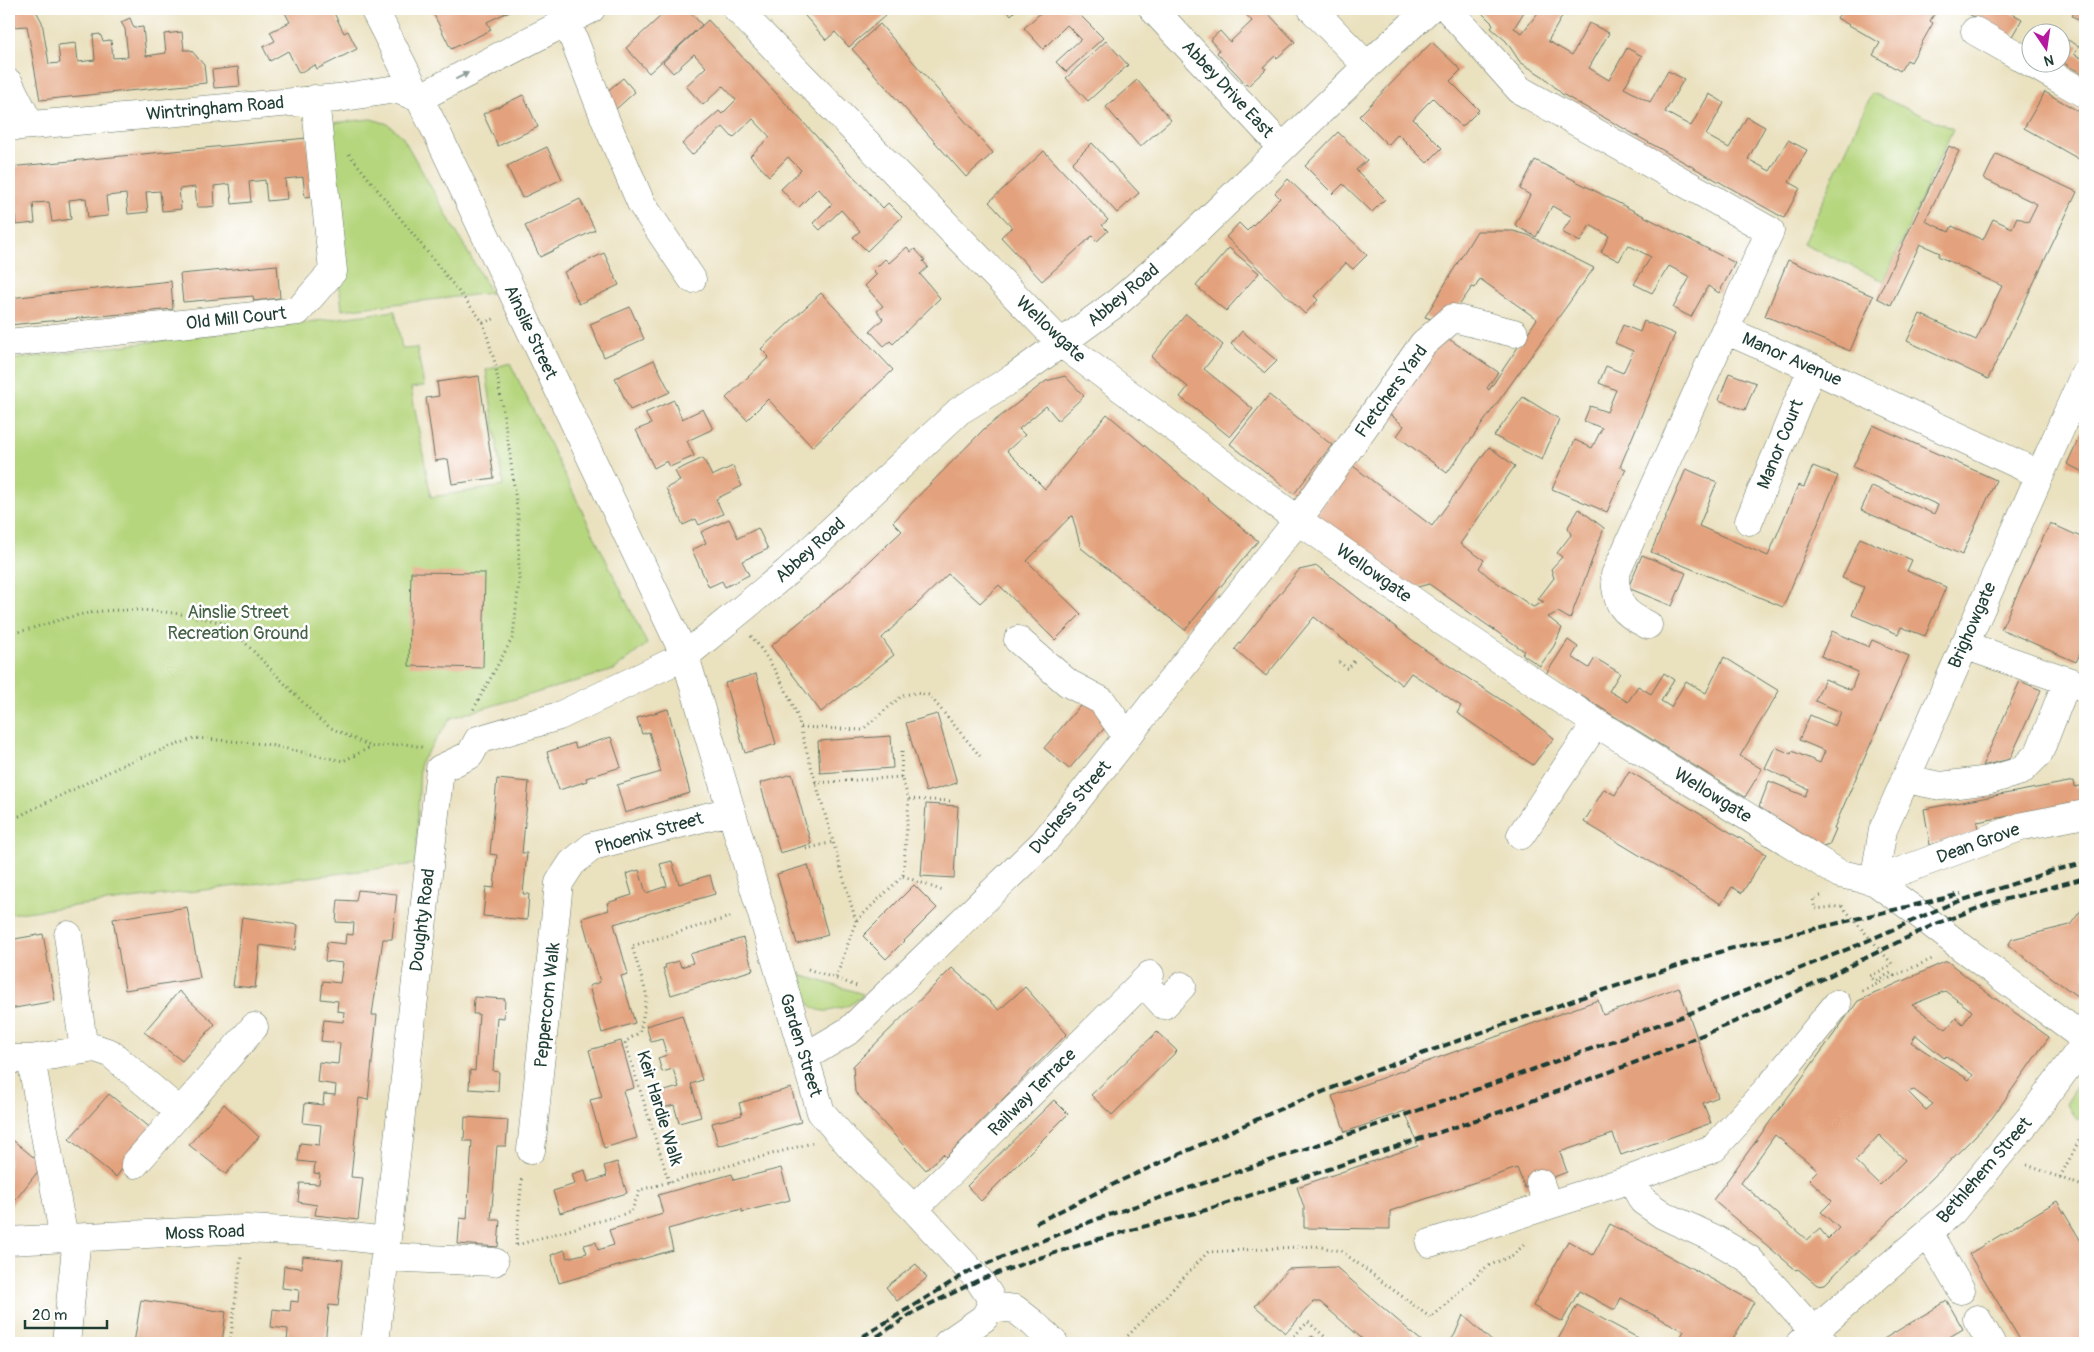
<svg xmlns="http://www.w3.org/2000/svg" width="2094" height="1352" font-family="Pangolin,sans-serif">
<rect width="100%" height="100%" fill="#fff"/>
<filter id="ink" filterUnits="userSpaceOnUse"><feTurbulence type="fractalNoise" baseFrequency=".02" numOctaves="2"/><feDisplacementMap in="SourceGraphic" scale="10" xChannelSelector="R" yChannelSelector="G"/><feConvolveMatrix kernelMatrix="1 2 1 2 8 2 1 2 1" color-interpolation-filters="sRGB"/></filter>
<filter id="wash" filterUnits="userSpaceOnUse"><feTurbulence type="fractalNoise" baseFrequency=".0096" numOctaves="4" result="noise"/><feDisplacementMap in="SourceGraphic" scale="20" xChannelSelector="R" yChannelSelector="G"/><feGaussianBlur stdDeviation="1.12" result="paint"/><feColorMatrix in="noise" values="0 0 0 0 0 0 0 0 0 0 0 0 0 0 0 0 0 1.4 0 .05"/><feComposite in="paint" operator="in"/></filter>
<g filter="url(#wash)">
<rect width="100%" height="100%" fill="#eae1bf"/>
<path fill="#b6d67e" stroke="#6a8a59" d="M1872,93L1953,129L1884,281L1803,244Z
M371,119L388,124L402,136L491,293L342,310L322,124Z
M395,311L402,349L417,348L424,386L411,388L431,497L503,486L486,370L510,363L647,644L614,670L451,718L420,763L416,864L9,914V360Z
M794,973L863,994C857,1002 849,1006 840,1008C835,1009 828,1012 824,1011C806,1010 798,987 794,973Z
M2085,1074V1110L2078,1120L2066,1104Z"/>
<g id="blocks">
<path fill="#e3a27d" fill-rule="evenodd" d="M18,9H35L42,22L49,64L60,63L58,45L76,43L78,62L95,60L93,35L100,34L103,41L111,40L113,58L128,57L125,29L121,22L130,18L134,28L143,27L146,56L166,53L164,34L182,32L184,50H191L204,65L206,83L40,100L27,26L12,27L9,18V14Z
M283,9H332L344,33L348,31L357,49L317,69L315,65L299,73L288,51L270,61L263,47L275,41L270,32L290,22Z
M431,9H514L487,22L491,30L451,49Z
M674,9H687L702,25L649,73L626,48L662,15Z
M799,9H881L886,15L849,47L835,32L826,40Z
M1006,9H1017L1011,15Z
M1045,9H1074L1103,38L1066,72L1056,62L1081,39L1067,25L1043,49L1024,28Z
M1244,9H1259L1261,11L1264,9L1295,42L1277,58L1275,56L1263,67L1266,69L1248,86L1217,53L1219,50L1210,40L1220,31L1230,42L1252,21L1242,10Z
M1478,9H1519L1524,12L1514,28L1522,33L1541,9H1553L1563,15L1548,41L1572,55L1589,23L1609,33L1589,68L1609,80L1627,48L1642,56L1624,88L1650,102L1668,71L1684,79L1665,112L1691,126L1709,94L1718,99L1724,103L1706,135L1729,148L1747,117L1765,127L1748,159L1770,171L1788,140L1807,150L1789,182L1800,188L1784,218L1562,94L1544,77L1520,62L1506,41L1491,28L1493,24Z
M1843,9H1932L1936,11L1930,21L1933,23L1911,62L1907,60L1900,71L1873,55L1880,43L1837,18Z
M1960,9H2004L2022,19L2011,38Z
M2076,9H2085V23L2072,16Z
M708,20L883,208L888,203L902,217L867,251L853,237L860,231L841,210L820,230L813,223L832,204L818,188L798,208L781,189L801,170L788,157L769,176L750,156L770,137L753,119L733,138L723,127L692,155L682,144L719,111L722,114L736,100L723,86L703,105L693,94L686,86L706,67L694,54L673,73L663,62Z
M880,24L993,153L966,177L852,49Z
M2064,38L2079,46L2074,54L2085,60V76L2062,62V43Z
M1106,41L1128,65L1088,101L1066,78Z
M1432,42L1461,70L1450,81L1479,110L1462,127L1433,98L1423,108L1413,119L1442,148L1427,163L1398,134L1388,145L1359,116Z
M238,67L240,86L214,88L212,70Z
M623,78L635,92L605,119L599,98Z
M1137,80L1171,120L1140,147L1106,107Z
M2045,92L2085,115L2084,162L2024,128Z
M523,95L538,127L498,146L483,114Z
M1338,132L1367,160L1356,170L1385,199L1372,212L1343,184L1333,194L1305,166Z
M307,138L313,196L305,197L303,177L285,179L287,199L267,201L265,180L249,182L251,202L232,204L230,184L214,186L215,206L207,207H197L195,187L179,189L181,209L173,210L162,211L160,191L146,192L148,212L128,214L126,194L106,196L108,216L88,218L86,198L69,200L71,219L52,222L49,202L33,203L35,223L16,225L14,205L9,206V167Z
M1092,143L1139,193L1117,213L1072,163Z
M1949,146L1959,151L1925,221L1949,232L1952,226L1983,240L1993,219L2012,228L2017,217L2028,222L2037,204L1984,179L1996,154L2077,192L1988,379L1907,341L1920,314L1976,340L2002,286L1938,256L1940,253L1920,244L1891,305L1877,298Z
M547,147L562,179L522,198L507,166Z
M1044,151L1108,220L1102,225L1108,231L1097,241L1092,236L1042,281L1001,237L1012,227L989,202Z
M1535,160L1735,263L1719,293L1708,286L1691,317L1673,308L1690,277L1669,266L1652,293L1634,284L1651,257L1628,245L1619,261L1601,252L1609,236L1590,225L1580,242L1562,232L1572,217L1552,206L1536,237L1515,225L1530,195L1520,189Z
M1288,179L1367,255L1353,269L1346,263L1314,296L1318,300L1305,314L1226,237L1239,223L1247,231L1280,198L1275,193Z
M580,199L595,230L540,257L525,226Z
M1477,231H1513L1528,235L1594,268L1447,473L1397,436L1404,426L1387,412L1443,335L1498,372L1487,388L1489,390L1537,319L1480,279L1475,288L1472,287L1458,307L1440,322L1425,317Z
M907,247L911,252L915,249L925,260L923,261L928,267L920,274L940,298L893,344L890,341L884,346L870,331L883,319L877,311L883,306L865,286L877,274L873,271L885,259L889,263Z
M1229,248L1259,273L1226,311L1196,286Z
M604,253L619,285L579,304L564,272Z
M1788,260L1873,296L1850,351L1765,316Z
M277,265L280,298L254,301L253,296L183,302L180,274Z
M171,281L173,309L9,325V298Z
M821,293L893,370L812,447L768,399L747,420L726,398L769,357L761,349Z
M630,307L644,339L604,357L590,324Z
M1186,314L1223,345L1204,369L1253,409L1230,437L1180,397L1188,387L1151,357Z
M1644,321L1675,334L1620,467L1626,469L1607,512L1552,489L1575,440L1592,448L1602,428L1584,421L1590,406L1607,412L1616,390L1599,383L1606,366L1623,373L1633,351L1615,343L1623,325L1640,332Z
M1242,331L1277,361L1265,373L1231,344Z
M654,360L670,392L630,410L615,378Z
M1729,373L1756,383L1745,410L1719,400Z
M479,376L494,478L452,484L448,459L435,461L426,398L439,396L437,382Z
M1065,376L1084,396L1058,420L1046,406L1019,429L1025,435L1007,451L1045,489L1107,414L1258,541L1185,630L1081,548L1072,515L1027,561L1081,614L1055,640L999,585L980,603L948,574L882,638L894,655L821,712L771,646L843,586L902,531L893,522L984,429L1046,381Z
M1269,395L1332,445L1294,494L1230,444Z
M1523,397L1559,419L1542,460L1494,436Z
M674,400L682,419L703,409L713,429L687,441L694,456L670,467L667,461L654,468L636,430L651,424L645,413Z
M2085,424V473L2067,464Z
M1873,425L1996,480L1962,555L1861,510L1872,486L1934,514L1938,505L1853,467Z
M1489,447L1515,466L1460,544L1484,560L1479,568L1489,577L1533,607L1544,602L1538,599L1554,578L1551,569L1562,557L1557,553L1571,535L1568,527L1579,509L1604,528L1570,619L1558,612L1548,617L1562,628L1554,646L1540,666L1522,654L1524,651L1429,584L1414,588L1379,565L1315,515L1353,466L1432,526Z
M703,458L712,476L733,466L742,486L716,499L723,514L699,525L696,519L683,525L666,488L680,481L675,471Z
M1813,466L1838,476L1783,607L1651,552L1686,469L1717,482L1699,526L1768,556L1798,485L1804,487Z
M729,519L738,538L758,528L768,549L742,561L749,575L725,587L722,581L709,587L692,550L706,543L701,532Z
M2050,523L2085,539V656L2080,654L2076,662L2001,629Z
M1860,538L1912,560L1907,571L1946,587L1925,636L1901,627L1898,634L1852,615L1864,587L1842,578Z
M1642,555L1686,573L1672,606L1628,588Z
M1317,566L1425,650L1515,709L1554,738L1533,765L1457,713L1461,706L1436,689L1411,673L1402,685L1314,617L1266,676L1235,649L1299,570Z
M411,572L485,573L483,668L409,666Z
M1832,631L1869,647L1872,640L1909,656L1834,828L1836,829L1829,845L1823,847L1759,807L1769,781L1805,796L1808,789L1765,768L1775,747L1791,754L1792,751L1820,763L1825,751L1799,740L1810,715L1835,726L1841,712L1815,701L1825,679L1851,690L1858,672L1821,656Z
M1568,640L1578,647L1572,657L1589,668L1595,658L1620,673L1609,691L1628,702L1638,686L1651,694L1664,673L1674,680L1661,701L1671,707L1686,681L1706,693L1724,657L1779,691L1740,756L1762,769L1745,797L1546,674Z
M756,674L776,744L745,753L725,683Z
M2020,681L2041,690L2010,759L1982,766Z
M1090,694L1115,716L1069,769L1044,748Z
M668,709L690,793L625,813L617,785L661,772L649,732L642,734L637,718Z
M937,714L957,783L926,792L906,723Z
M891,736L893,768L820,773L818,741Z
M611,737L621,767L586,778L587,781L559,790L547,752L574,743L576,748Z
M1629,771L1766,854L1742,893L1732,887L1721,904L1584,822L1604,789L1615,795Z
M792,774L811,844L780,853L760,783Z
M497,779L529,782L522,853H527L523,894H529L527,920L483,916L486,887L494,888L497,855L490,854Z
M2074,781L2075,787L2085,785V802L1977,822L1978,832L1930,845L1924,809Z
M926,804L958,806L954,878L921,876Z
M672,861L679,884L710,875L715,894L614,924L628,974L621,976L635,1023L602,1033L589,986L600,982L582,918L609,910L607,903L632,895L626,874L639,870L646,893L667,886L660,864Z
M808,865L828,935L797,944L777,874Z
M914,885L937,908L886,959L863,936Z
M358,890L397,894L392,939H383L372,1015H377L368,1100L359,1098L351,1177L363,1178L358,1220L315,1215L317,1205L298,1202L300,1183L319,1184L320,1174L314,1173L315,1163L298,1161L300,1143L319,1145L321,1125L303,1123L305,1103L323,1105L324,1094L335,1095L336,1085L317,1082L319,1062L338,1064L340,1043L321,1041L324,1020L343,1022L344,1012L337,1011L338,1001L321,999L323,981L340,983L343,963L325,961L327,942L345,944L346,934L353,935L354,923L336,922L337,910L338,900L356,901Z
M2085,905V995L2078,997L2008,945L2012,939L2070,925Z
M187,907L200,978L125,990L113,919Z
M242,917L298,925L295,950L260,945L255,988L233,986Z
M43,934L55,1001L9,1009V940Z
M743,938L753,970L671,995L663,968H666L665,965L679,961L681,967L693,963L690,954Z
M1947,961L1986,992L2049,1037L1992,1118L1974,1137L1825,1284L1817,1285L1798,1269L1796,1270L1713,1200L1858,1001ZM1945,991L1972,1011L1963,1024L1956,1018L1946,1029L1912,1005ZM1916,1035L1944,1058L1946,1056L1973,1075L1969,1080L1911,1042ZM1914,1090L1933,1104L1926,1110L1908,1092ZM1775,1135L1818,1170L1809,1179L1832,1201L1821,1212L1839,1228L1828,1239L1820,1229L1807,1240L1741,1183ZM1879,1135L1905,1160L1880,1185L1855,1161Z
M952,968L999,1010L1025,987L1067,1034L946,1157L943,1154L926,1170L855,1092L853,1066Z
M1679,987L1718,1097L1703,1103L1711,1123L1621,1155L1613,1134L1560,1152L1567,1172L1525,1188L1517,1168L1390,1211V1229L1304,1228V1207L1297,1187L1418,1146L1405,1111L1345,1132L1332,1096L1598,1000L1603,1015Z
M179,991L215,1024L182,1061L144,1032Z
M474,997L505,999L504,1018L497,1017L493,1071L499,1072L498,1091L469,1089L470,1070L475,1071L479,1014H473Z
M682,1015L702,1080L691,1084L701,1117L679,1123L674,1105L663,1108L658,1093L679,1087L673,1069L662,1072L658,1058L667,1055L662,1039L651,1042L646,1026Z
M1157,1032L1177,1051L1112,1115L1091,1095Z
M621,1041L634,1088L623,1091L637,1138L604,1148L590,1100L602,1097L589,1050Z
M791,1088L801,1122L718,1146L712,1123L742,1115L739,1103Z
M109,1094L153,1130L116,1177L69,1139Z
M1054,1100L1068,1114L981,1201L967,1186Z
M224,1104L259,1137L226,1174L189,1145Z
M465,1117L508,1120L506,1146H497L491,1220H500L498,1247L458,1244L460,1218L467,1219L472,1141H464Z
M9,1137L43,1165L9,1208Z
M617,1162L627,1193L560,1213L553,1191L575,1184L572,1174L585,1170L588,1182L607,1176L604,1166Z
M781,1168L790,1200L742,1212V1209L668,1229L673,1250L559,1283L551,1255L565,1250L567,1258L587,1253L584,1245L596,1242L598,1250L614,1245L609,1230L663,1214L658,1195L732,1174L734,1180Z
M2057,1201L2085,1248V1343H2022L1969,1254Z
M1610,1224L1754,1302L1731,1343H1677L1684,1331L1621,1298L1615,1310L1579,1291L1562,1322L1533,1306L1568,1241L1593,1255Z
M303,1256L343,1260L338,1306L329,1305L325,1343H287L288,1329L271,1327L273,1309L290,1311L291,1301L298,1302L299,1290L282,1288L284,1266L302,1268Z
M916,1264L927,1278L897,1301L886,1287Z
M1336,1267L1382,1307L1424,1343H1367L1320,1302H1313L1286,1333L1255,1306L1288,1269Z
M141,1300L226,1312L222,1343H134Z
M1947,1301L1963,1329L1941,1342V1343H1877Z
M1577,1305L1640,1339L1638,1343H1556Z
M1463,1315L1494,1343H1449L1455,1334Z
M1312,1336L1321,1343H1305Z"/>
</g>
</g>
<g filter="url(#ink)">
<use href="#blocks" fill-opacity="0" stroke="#667665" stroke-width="1"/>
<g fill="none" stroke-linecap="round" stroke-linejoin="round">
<defs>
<path id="minor" d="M374,9L437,133L685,656L821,1112L853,1149L914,1209L979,1280L989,1295L991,1306L1015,1309L1033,1323L1054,1343
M737,9L1062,344L1298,520L1442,621L1596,723L1840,874L1874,881L1910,907L1960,946L2085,1039
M1153,9L1282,147
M1312,9L1367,66
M1448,9L1520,90L1770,231L1729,321
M567,22L607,124L641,203L692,279
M1975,31L2085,94
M9,83L30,125
M419,98L591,9
M9,127L338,98L396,89L419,98
M9,343L298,311L333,271L315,99
M1749,521L1812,368
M1648,625C1622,613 1616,604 1615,575L1725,330L1812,368L2039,474
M1018,640L1068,683L1102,701L1127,737
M1964,645L2085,687
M1905,779L1941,786L1990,780L2021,771L2039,753L2067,681
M1521,835L1596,723
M1874,881L1883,830L2085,373
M1874,881L2023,826L2085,814
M68,935L84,1050
M1143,982L1164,1005L1182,986
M805,1057L850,1030L1044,842L1298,520L1423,344L1453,318L1514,333
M9,1059H31L64,1239
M31,1059L95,1048L110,1053L180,1112
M531,1150L559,883L572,863L593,846L730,811
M135,1164L254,1027
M1631,1179L1643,1201L1663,1215L1715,1239L1749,1259L1824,1343
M1540,1183L1548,1205
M914,1209L1150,975
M1928,1233L1961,1290
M9,1241L245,1229L311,1232L386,1241
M1430,1243L1631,1179L1714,1148L1772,1084L1837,1004
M385,1257L494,1262
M1977,1319L1991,1343
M66,1343L77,1238
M375,1343L440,769L470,755L478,740L559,716L685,656L787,572L959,411L1013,378L1119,301L1174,253L1367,66L1429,9
M948,1343L984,1318L991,1306
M1800,1343L1952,1212L2029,1119L2085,1043"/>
</defs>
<use href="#minor" stroke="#667665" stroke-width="29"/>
<path stroke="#667665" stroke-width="3" stroke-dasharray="1 4" stroke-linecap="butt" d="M349,154L483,322L495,363L509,448L518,516L519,581L513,637L472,712
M483,322L494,319
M9,634C34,629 58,619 83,614C126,605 184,612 227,624L320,720L331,728L370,746
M751,636C769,657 799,708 802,735L856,921L836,978
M1339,662L1348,669L1356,658
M801,727L862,730L903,695L915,693L929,695L980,756
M901,777L902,750
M815,783L901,777L909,799L903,876L856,921
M909,799L950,801
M9,815L19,816L129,762L195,738L265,744L343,761L371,747L405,744L422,747
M806,849L833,842
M903,876L943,891
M1821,896L1813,898L1815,909L1842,906
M808,969L857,986
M1894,976L1932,959
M1862,991L1894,976L1891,973L1875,981L1870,976L1893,965
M2027,1165L2085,1187
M2060,1177L2085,1129
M669,1182L625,1042L640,1032L647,996L632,946L733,916
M516,1245L522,1176
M517,1245L631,1212L640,1190L812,1143
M230,1343L241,1257
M1121,1343L1208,1252L1315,1246L1341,1251L1431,1318L1486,1267L1513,1255L1525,1244
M1287,1343L1308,1322L1332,1343"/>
<use href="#minor" stroke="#fff" stroke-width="28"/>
<path stroke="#1f3d34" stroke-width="4" stroke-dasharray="8 4" stroke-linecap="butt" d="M2046,872L2085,863
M1036,1223L1122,1180L1278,1110L1374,1071L1460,1040L1574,1000L1729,949L1961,894
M852,1343L970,1271L1031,1245L1100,1218L1388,1121L1683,1016L1858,945L1948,905L2052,871
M867,1343L916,1311L979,1280L1036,1259L1105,1237L1206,1210L1518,1106L1647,1058L1741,1019L1933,925L1992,903L2085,878"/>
<path stroke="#667665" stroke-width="3" stroke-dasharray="1 4" stroke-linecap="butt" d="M1842,906L1893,965"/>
</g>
<defs><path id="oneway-solid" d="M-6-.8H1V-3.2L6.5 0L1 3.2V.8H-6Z" transform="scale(1.25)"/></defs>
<use fill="#8f9e9a" href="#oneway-solid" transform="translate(462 76) rotate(-27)"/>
</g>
<g text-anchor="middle" stroke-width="5" stroke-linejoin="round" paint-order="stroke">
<g font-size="18" fill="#1f3d34" stroke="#fff">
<text transform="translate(1228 89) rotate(47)" y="6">Abbey Drive East</text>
<text transform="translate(215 108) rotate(-5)" y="6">Wintringham Road</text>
<text transform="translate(1123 295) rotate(-40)" y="6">Abbey Road</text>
<text transform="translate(236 318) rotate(-6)" y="6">Old Mill Court</text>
<text transform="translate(1051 329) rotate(43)" y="6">Wellowgate</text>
<text transform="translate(531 332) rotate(65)" y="6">Ainslie Street</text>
<text transform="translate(1792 359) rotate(24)" y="6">Manor Avenue</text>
<text transform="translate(1391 391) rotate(-54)" y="6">Fletchers Yard</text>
<text transform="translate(1780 444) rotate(-68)" y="6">Manor Court</text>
<text transform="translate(810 550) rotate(-42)" y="6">Abbey Road</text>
<text transform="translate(1374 573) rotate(35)" y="6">Wellowgate</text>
<text transform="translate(1972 625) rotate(-66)" y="6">Brighowgate</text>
<text transform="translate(1713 795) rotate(32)" y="6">Wellowgate</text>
<text transform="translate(1070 807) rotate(-50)" y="6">Duchess Street</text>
<text transform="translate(649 833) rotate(-16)" y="6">Phoenix Street</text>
<text transform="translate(1978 843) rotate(-20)" y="6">Dean Grove</text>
<text transform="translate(422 920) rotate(-83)" y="6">Doughty Road</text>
<text transform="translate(547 1005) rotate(-84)" y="6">Peppercorn Walk</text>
<text transform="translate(801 1045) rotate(73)" y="6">Garden Street</text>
<text transform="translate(1032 1092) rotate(-45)" y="6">Railway Terrace</text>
<text transform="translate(660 1108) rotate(73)" y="6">Keir Hardie Walk</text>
<text transform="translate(1984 1170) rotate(-49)" y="6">Bethlehem Street</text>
<text transform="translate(205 1232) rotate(-2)" y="6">Moss Road</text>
</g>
<g font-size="18" fill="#456346" stroke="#fff">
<text x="238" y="618">Ainslie Street<tspan x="238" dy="21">Recreation Ground</tspan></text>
</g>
</g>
<rect width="2094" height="1352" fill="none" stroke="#fff" stroke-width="30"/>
<g transform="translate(2046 48) rotate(167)"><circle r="24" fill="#ffffff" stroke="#a5b1ae"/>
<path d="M0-4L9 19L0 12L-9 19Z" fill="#b5179e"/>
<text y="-8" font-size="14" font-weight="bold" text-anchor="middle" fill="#1f3d34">N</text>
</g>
<path d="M25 1320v8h82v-8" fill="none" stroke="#1f3d34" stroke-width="2.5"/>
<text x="32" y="1320" font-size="15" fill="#1f3d34" stroke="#ffffff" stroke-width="4" paint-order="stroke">20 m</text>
</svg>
